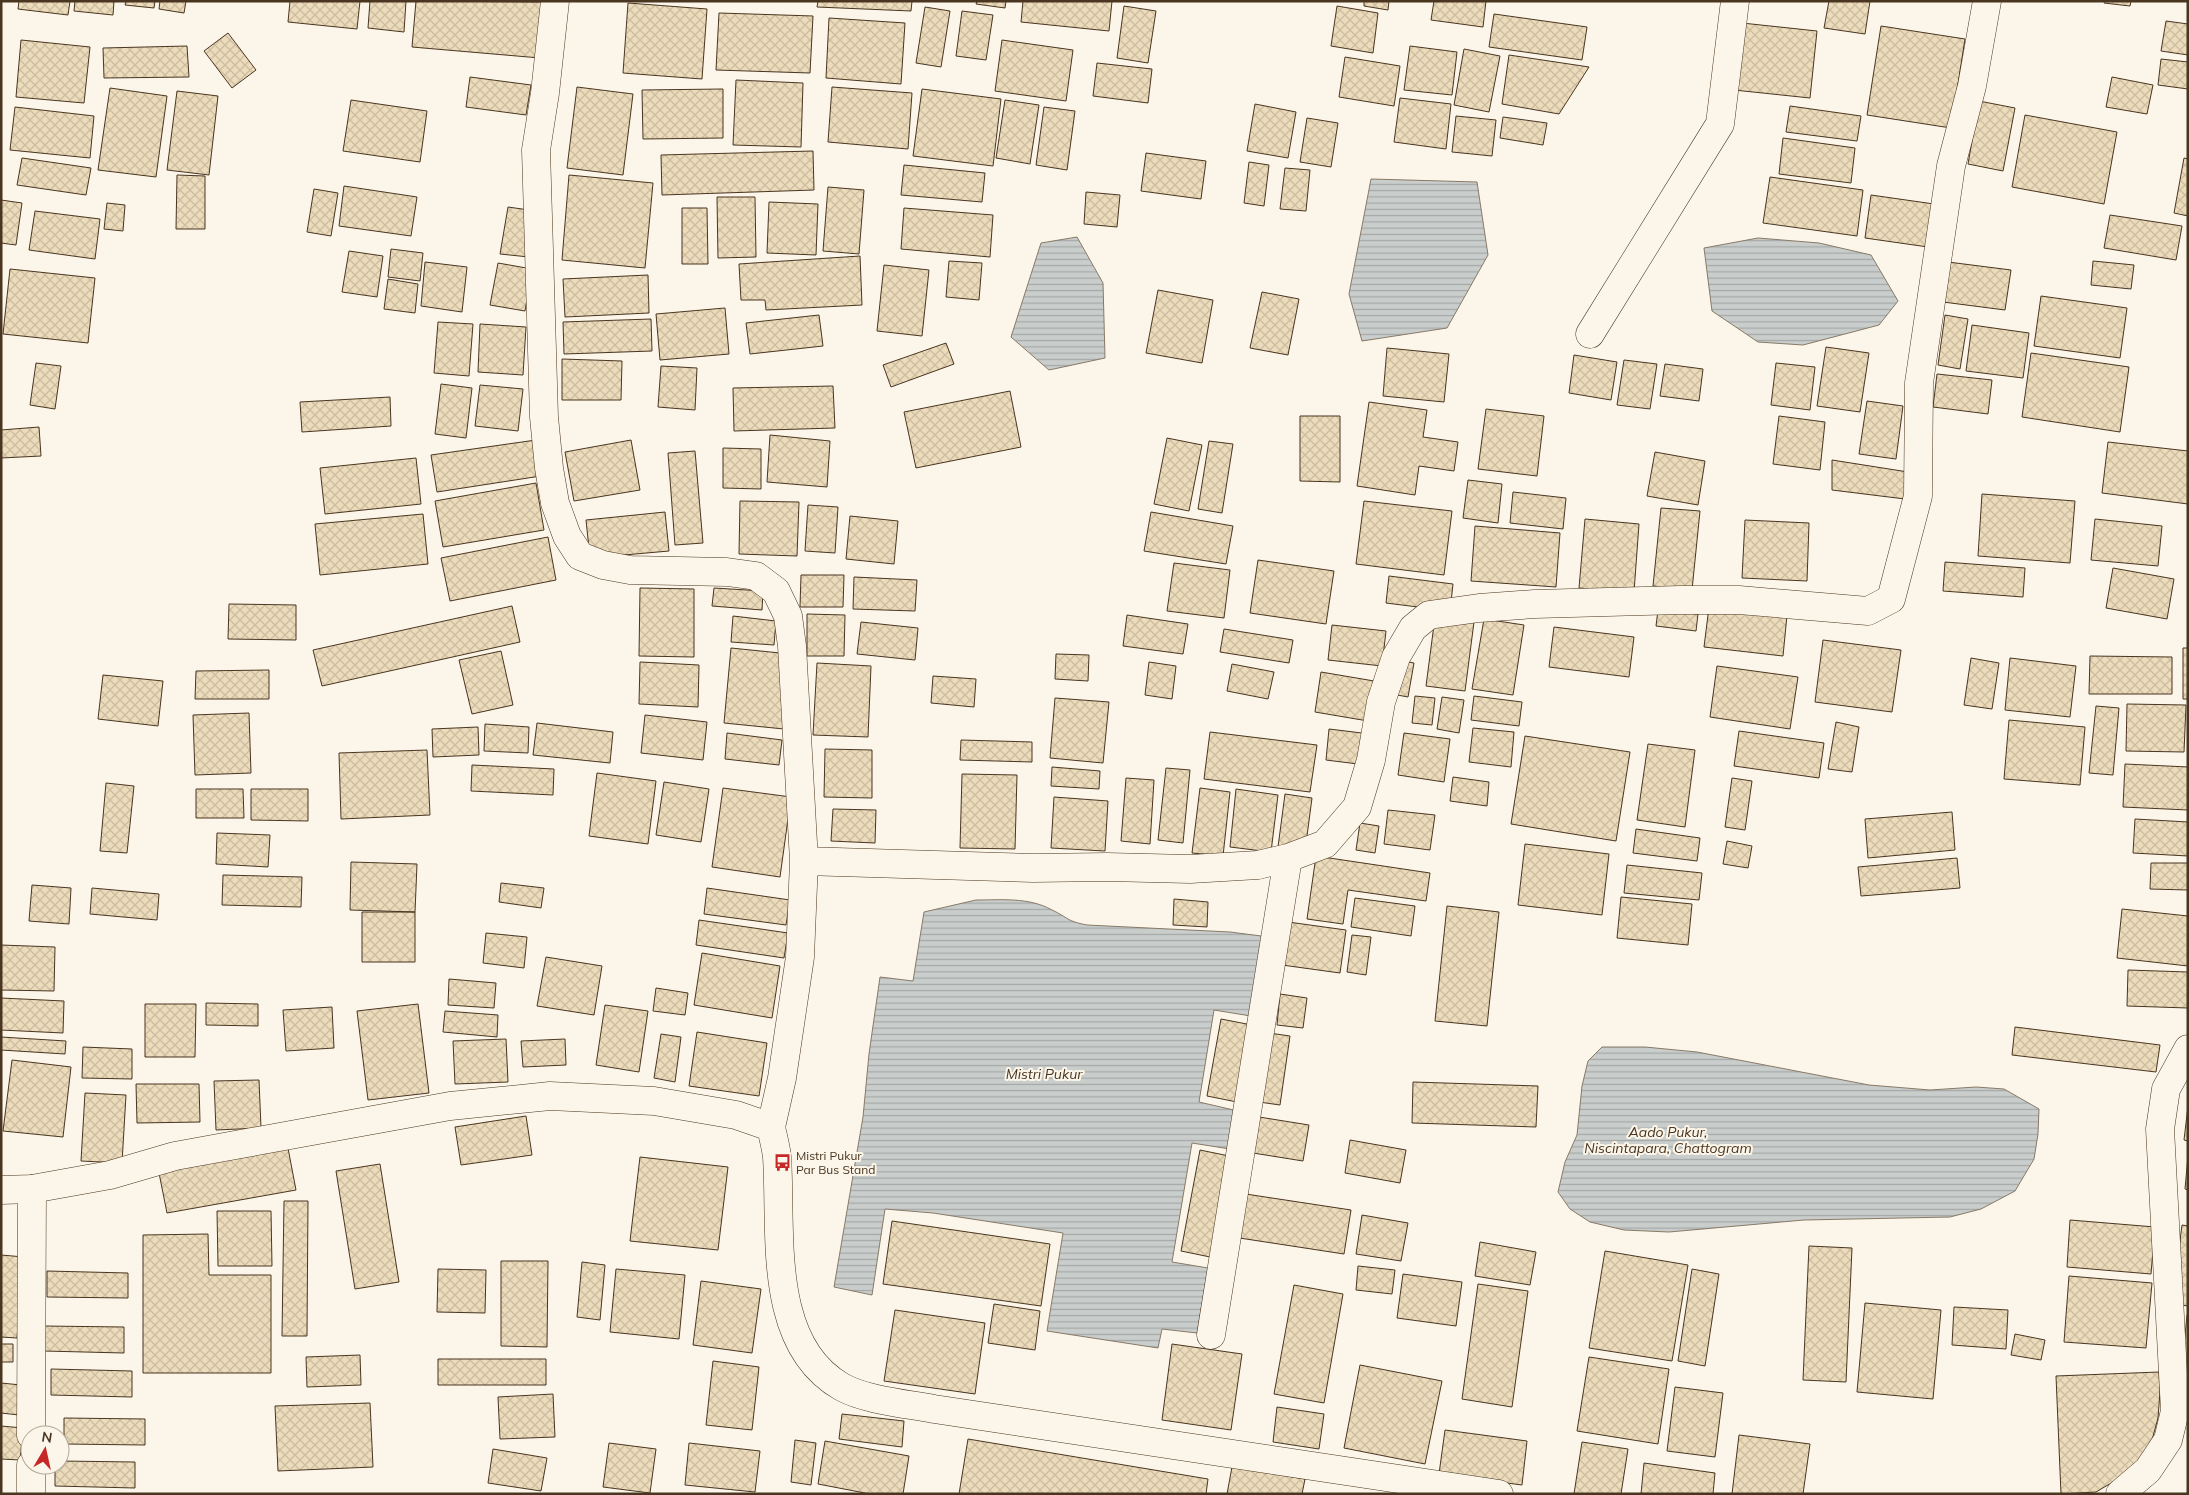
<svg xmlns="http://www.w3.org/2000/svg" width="2189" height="1495" font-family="Mulish,sans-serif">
<defs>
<pattern id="water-rules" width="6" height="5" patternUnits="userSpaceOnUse" patternTransform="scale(1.25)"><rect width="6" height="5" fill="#c9cecd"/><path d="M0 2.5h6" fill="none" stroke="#a5a8a6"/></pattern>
<pattern id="building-cross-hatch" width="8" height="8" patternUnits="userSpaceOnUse" patternTransform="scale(1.25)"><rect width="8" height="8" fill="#ecdcbc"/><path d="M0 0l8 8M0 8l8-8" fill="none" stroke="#ccbda1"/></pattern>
</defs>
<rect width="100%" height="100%" fill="#fbf6e9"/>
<path fill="url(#water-rules)" stroke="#887966" d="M1371,179L1477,182L1488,255L1447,328L1362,341L1349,294Z
M1077,237L1103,283L1105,358L1049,370L1011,337L1041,243Z
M1758,238L1819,243L1871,255L1898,301L1879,325L1803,345L1758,342L1712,311L1704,248Z
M976,900C1001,900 1029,897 1052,910C1069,918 1066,921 1087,925L1230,932L1269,937L1257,1017L1214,1010L1199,1102L1238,1111L1230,1149L1192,1143L1172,1262L1208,1268L1197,1333L1162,1329L1158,1348L1047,1331L1063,1233L933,1213L885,1209L872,1295L834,1287L863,1117L869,1054L880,977L913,981L924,912Z
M1602,1047H1645L1697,1052L1869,1085L1930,1090L1976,1087L2004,1089L2039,1109L2038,1134L2034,1159L2015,1191L1981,1209L1950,1217L1804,1220L1669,1232L1624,1230L1590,1222L1570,1209L1558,1192L1565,1162L1577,1135L1582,1086L1588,1061Z"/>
<path fill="url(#building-cross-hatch)" stroke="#4a3520" d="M19,1H70L68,15L18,9Z
M75,1H114L113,15L74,11Z
M126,1H155L154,8L125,5Z
M160,1H186L184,13L159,9Z
M290,1H360L357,29L288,22Z
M370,1H406L404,32L368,28Z
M416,1L545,2L540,58L412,47Z
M818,1H912L911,11L817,7Z
M977,1H1006L1005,8L976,4Z
M1023,1H1112L1109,31L1021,22Z
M1364,1H1389L1388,10L1364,6Z
M1434,1H1486L1483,27L1431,20Z
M1829,1H1870L1865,34L1824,28Z
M2105,1H2131L2130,6L2104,3Z
M628,3L707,9L702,79L623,73Z
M1124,6L1156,11L1148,63L1117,58Z
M1337,6L1378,13L1373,53L1331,46Z
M925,7L950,11L941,67L916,63Z
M962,11L993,15L986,60L956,56Z
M719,13L813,16L810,73L716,70Z
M1494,14L1587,27L1582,60L1489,47Z
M829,18L905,23L901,84L826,78Z
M2166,21L2188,24V55L2161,51Z
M1742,23L1817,31L1810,98L1734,90Z
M1881,26L1965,39L1951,128L1867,115Z
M228,33L256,70L232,88L204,51Z
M21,40L90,47L84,103L16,97Z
M1002,40L1073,50L1066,101L995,91Z
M187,46L189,77L104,78L103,48Z
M1410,46L1457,52L1452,95L1404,90Z
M1464,49L1500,56L1489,112L1454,105Z
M1509,55L1589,67L1559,114L1502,104Z
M1345,57L1400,66L1394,106L1339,97Z
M2161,59L2188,62V89L2158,85Z
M1097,63L1152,69L1148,103L1093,96Z
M470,77L531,85L526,115L466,107Z
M2112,77L2153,85L2147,114L2106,107Z
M736,80L803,83L801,147L733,145Z
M577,87L633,94L623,175L567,168Z
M832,87L912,93L908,149L828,142Z
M110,88L167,96L156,177L98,170Z
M723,89V138L643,139L642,90Z
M922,89L1001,99L993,166L913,156Z
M177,91L218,96L209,175L167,170Z
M1400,98L1451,104L1446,149L1394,142Z
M351,100L427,111L420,162L343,151Z
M1005,100L1039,105L1030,164L996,158Z
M1979,101L2015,108L2003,171L1968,164Z
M1255,104L1296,112L1288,158L1247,151Z
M1790,106L1861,116L1857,141L1786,132Z
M15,107L94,116L90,158L10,150Z
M1044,107L1075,111L1067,170L1036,165Z
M2025,115L2117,132L2104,204L2012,187Z
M1456,116L1496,120L1492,156L1452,152Z
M1503,117L1547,123L1543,145L1500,138Z
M1307,118L1338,123L1331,167L1300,162Z
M1783,138L1855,148L1851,183L1779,174Z
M813,151L814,190L662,195L661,155Z
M1146,153L1206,161L1201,199L1141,191Z
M22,158L91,168L86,195L17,185Z
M2184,158L2188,159V216L2174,213Z
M1249,162L1269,165L1264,206L1244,203Z
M904,165L985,173L982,202L901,195Z
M1285,168L1310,170L1306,211L1280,209Z
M177,175L205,176V229H176Z
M569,175L653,183L645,268L562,260Z
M1770,177L1863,190L1857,236L1763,223Z
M344,186L417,197L411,236L339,226Z
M828,187L864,190L859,254L823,251Z
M314,189L338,193L331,236L307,232Z
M1086,192L1120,195L1117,227L1084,224Z
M1871,195L1934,204L1928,247L1865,238Z
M717,197H755L756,257L718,258Z
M1,200L22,203L16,245L1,243Z
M769,202L818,204L816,255L767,253Z
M107,203L125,205L123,231L104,229Z
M508,207L536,211L529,257L500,254Z
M682,208H707L708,264H682Z
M904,208L993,215L990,257L901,249Z
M35,211L100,219L95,259L29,250Z
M2110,215L2182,226L2176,260L2104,248Z
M391,249L423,253L420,281L388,277Z
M349,251L383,256L377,297L342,292Z
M860,256L862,305L766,310L765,300H741L739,264Z
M949,261L982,263L979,300L946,297Z
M2093,261L2134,265L2131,289L2091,285Z
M425,262L467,267L462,312L421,306Z
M1948,262L2011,270L2005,310L1943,302Z
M498,263L532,269L525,311L490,305Z
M884,265L929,270L922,336L877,331Z
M10,269L95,278L88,343L3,334Z
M648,275L649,313L565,317L563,279Z
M388,279L418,284L415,313L384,309Z
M1158,290L1213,300L1202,363L1146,353Z
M1262,292L1299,299L1288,355L1250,348Z
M2041,296L2127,308L2120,358L2034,346Z
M725,308L729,354L660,360L656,314Z
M819,315L823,346L750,354L746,323Z
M1945,315L1968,319L1960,369L1938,365Z
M651,319L652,351L564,354L563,322Z
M438,322L473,324L469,376L434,373Z
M480,324L526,327L523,375L478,372Z
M1972,325L2029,333L2023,378L1966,371Z
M946,343L954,364L891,387L883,365Z
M1826,347L1869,353L1860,412L1817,406Z
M1387,348L1449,354L1444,402L1383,396Z
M2031,353L2129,367L2120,432L2022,417Z
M1574,355L1617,362L1611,400L1569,393Z
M562,359L622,361L621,400H562Z
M1624,360L1657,364L1650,409L1617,405Z
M36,363L61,366L55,409L30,405Z
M1776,363L1815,367L1810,410L1771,405Z
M1665,364L1703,369L1699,401L1660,396Z
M661,366L697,368L695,410L658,407Z
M1937,374L1992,380L1988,414L1933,407Z
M441,384L472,388L466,438L435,434Z
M480,385L523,389L518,431L475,426Z
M833,386L835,428L734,431L733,388Z
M1010,391L1021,447L916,468L904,412Z
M390,397L391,426L302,432L300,402Z
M1867,401L1903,406L1896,459L1859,454Z
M1369,402L1427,410L1423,437L1458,442L1454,471L1419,466L1415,495L1357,486Z
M1486,409L1544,416L1537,476L1478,469Z
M1300,416H1340V482L1300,481Z
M1779,416L1825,422L1820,470L1773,464Z
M39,427L41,456L1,458V430Z
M770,435L830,441L827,487L767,482Z
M1167,438L1202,445L1189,511L1154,504Z
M536,440L541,476L437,492L431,455Z
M631,440L640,490L574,501L565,452Z
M1209,441L1233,444L1222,513L1198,509Z
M2108,442L2188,451V504L2102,493Z
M723,448L761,449V489L723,488Z
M695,451L703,543L675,545L668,453Z
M1655,452L1705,461L1698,505L1647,496Z
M416,458L421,504L325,514L320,468Z
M1832,460L1908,472L1905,499L1832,490Z
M1468,480L1502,484L1498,523L1463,518Z
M536,483L544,530L443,547L435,501Z
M1513,492L1566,498L1563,529L1510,523Z
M1982,494L2075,501L2070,563L1978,556Z
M740,501L799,502L797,556L739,554Z
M1364,501L1452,511L1444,575L1356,564Z
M808,505L838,507L835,553L805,551Z
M1661,508L1700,511L1692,590L1653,586Z
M665,512L669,551L590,558L586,520Z
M1151,512L1233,526L1226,564L1144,551Z
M423,514L428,564L320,575L315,524Z
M850,516L898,521L894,564L846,559Z
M1585,519L1639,524L1634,592L1579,588Z
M2095,519L2162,526L2158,566L2091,560Z
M1745,520L1809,523L1807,581L1742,578Z
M1475,526L1560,533L1556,587L1471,581Z
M548,537L556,580L450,601L441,558Z
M1258,560L1334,571L1326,624L1250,613Z
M1945,562L2025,568L2023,597L1943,591Z
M1174,563L1230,570L1224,618L1167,611Z
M2113,568L2174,579L2167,619L2106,608Z
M801,575H844L843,607H800Z
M1389,576L1453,584L1450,611L1386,603Z
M854,577L917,580L915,611L853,609Z
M640,588L694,589V657L639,656Z
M714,588L763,591L762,610L712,606Z
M229,604L296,605V640L228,639Z
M512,606L520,642L322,686L313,650Z
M1709,607L1787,615L1783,656L1704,647Z
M1658,610L1698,614L1696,631L1656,626Z
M807,614L845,615L844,656H807Z
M1127,615L1188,624L1183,654L1123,646Z
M733,616L776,621L774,645L731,642Z
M1435,617L1474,622L1465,691L1426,686Z
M1484,619L1524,625L1513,695L1472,689Z
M861,622L918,628L915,660L857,654Z
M1332,625L1386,631L1382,666L1328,660Z
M1554,627L1634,637L1629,677L1549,667Z
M1224,629L1293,640L1289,663L1220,652Z
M1823,640L1901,650L1892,712L1815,702Z
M731,648L790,654L784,729L724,723Z
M2183,648H2188V699H2183Z
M501,651L513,705L472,714L459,660Z
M1056,654L1089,655L1088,681L1055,679Z
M2090,656L2172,657V694H2089Z
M1971,658L1999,663L1992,709L1964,705Z
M2010,658L2076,666L2070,717L2005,710Z
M1398,660L1414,663L1408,697L1392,694Z
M640,662L699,665L698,707L639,704Z
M1149,662L1176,666L1172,699L1145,695Z
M817,663L871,666L868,737L813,735Z
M1232,664L1274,672L1268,699L1227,691Z
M1717,666L1798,677L1790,729L1710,717Z
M269,670V699H195L196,671Z
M1321,672L1380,682L1374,722L1315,712Z
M103,675L163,681L158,726L98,719Z
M933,676L976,679L974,707L931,703Z
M1415,696L1435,698L1432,725L1412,723Z
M1474,696L1522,702L1519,726L1471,720Z
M1442,697L1464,700L1459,733L1437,729Z
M1055,698L1109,702L1103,763L1050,758Z
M2127,704L2186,705L2184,752L2126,751Z
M2096,706L2119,708L2113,775L2089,773Z
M249,713L251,773L195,775L193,715Z
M645,715L707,722L703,760L641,753Z
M2009,720L2085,727L2080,785L2004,779Z
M1836,722L1859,727L1852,772L1828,769Z
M537,723L613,732L610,763L533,755Z
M485,724L529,727L528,753L484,751Z
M478,727L479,755L433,757L432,729Z
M1473,728L1514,732L1511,767L1469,762Z
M1329,729L1370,734L1366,765L1326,760Z
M1739,731L1824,743L1819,778L1734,766Z
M1210,732L1317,745L1310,792L1204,779Z
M727,733L782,740L779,765L725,759Z
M1404,733L1450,739L1444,782L1398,775Z
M1525,736L1630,752L1616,841L1511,824Z
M961,740L1032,742V762L960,760Z
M1648,744L1695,750L1685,827L1637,820Z
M825,749L872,750V798L824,797Z
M427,750L430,815L341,819L339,753Z
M2125,764L2188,767V810L2123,807Z
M472,765L554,769L553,795L471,791Z
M1052,767L1100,771L1099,789L1051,786Z
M1166,768L1190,770L1183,843L1158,840Z
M597,773L656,781L648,844L589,836Z
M962,774L1017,775L1015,849L960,848Z
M1453,777L1489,782L1487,806L1450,801Z
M1126,778L1154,780L1150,844L1121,841Z
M1732,778L1752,781L1745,830L1725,827Z
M664,782L709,789L701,842L656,835Z
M106,783L134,786L127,853L100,851Z
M723,788L791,797L780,877L712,867Z
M1200,788L1230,792L1223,856L1192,853Z
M196,789H243L244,818H196Z
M251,789H308V821L251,820Z
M1236,789L1278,795L1271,852L1230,847Z
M1285,794L1312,798L1305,851L1278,847Z
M1054,797L1108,801L1105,851L1051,848Z
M833,809L876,810L875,843L831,841Z
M1388,810L1435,815L1430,850L1384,844Z
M1952,812L1955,850L1868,858L1865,819Z
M2135,819L2188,822V856L2133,853Z
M1360,823L1379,826L1375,853L1356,850Z
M1636,829L1700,838L1697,861L1633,853Z
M217,833L270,835L268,867L216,864Z
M1727,841L1752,846L1748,868L1723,864Z
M1525,844L1609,854L1602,915L1518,905Z
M1316,856L1430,873L1426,901L1348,890L1343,924L1307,919Z
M1957,858L1960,888L1861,896L1858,867Z
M351,862L417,864L415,912L350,910Z
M2151,863H2188V890L2150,889Z
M1627,865L1702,873L1699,900L1624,893Z
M223,875L302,877L301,907L222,905Z
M501,883L544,888L541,908L499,902Z
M32,885L71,888L69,924L29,921Z
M92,888L159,894L157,920L90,914Z
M707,888L790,900L786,925L704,914Z
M1621,897L1692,904L1688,945L1617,938Z
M1355,898L1415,906L1411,936L1351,927Z
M1174,899L1208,902L1207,927L1173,925Z
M1447,906L1499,912L1487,1026L1435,1021Z
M2122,909L2188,916V966L2117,958Z
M362,912H415V962H362Z
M699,920L788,933L784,958L696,945Z
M1288,922L1346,930L1340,973L1282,965Z
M486,933L527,937L524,968L483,963Z
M1352,935L1371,937L1366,975L1347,972Z
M1,945L55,947L54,991L1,990Z
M702,953L780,966L772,1018L694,1005Z
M546,957L602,966L594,1015L537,1006Z
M2128,970L2188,972V1008L2127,1006Z
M449,979L496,983L494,1008L448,1005Z
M656,988L688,993L685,1015L653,1011Z
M1280,994L1307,998L1303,1028L1277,1025Z
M1,998L64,1001L63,1033L1,1030Z
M206,1003L258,1004V1026L206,1025Z
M145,1004H196L195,1057H145Z
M418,1004L429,1093L368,1100L357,1011Z
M605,1005L648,1011L639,1072L596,1065Z
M332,1007L334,1048L286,1051L283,1010Z
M445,1011L498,1015L497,1037L443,1032Z
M1221,1019L1257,1026L1242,1103L1207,1096Z
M2015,1027L2160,1045L2156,1072L2012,1055Z
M697,1032L767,1043L759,1096L689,1086Z
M1269,1033L1290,1036L1280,1105L1259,1102Z
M661,1034L681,1037L675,1082L654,1078Z
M1,1037L66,1041L65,1054L1,1050Z
M506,1039L508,1082L455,1084L453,1041Z
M565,1039L566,1065L523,1067L521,1041Z
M83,1047L132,1049V1079L82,1078Z
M12,1060L71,1067L63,1137L3,1131Z
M259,1080L261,1128L216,1130L214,1081Z
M1413,1082L1538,1086L1536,1127L1412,1123Z
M136,1084H199L200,1122L137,1123Z
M85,1093L126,1095L122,1163L81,1161Z
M2188,1106V1141L2184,1140Z
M526,1116L532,1155L461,1165L455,1127Z
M1259,1117L1309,1125L1303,1161L1253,1153Z
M1350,1140L1406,1150L1400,1183L1345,1173Z
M287,1143L296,1190L167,1213L158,1168Z
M1200,1150L1234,1157L1215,1258L1181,1251Z
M2188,1156V1190L2185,1189Z
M640,1157L728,1167L718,1250L630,1241Z
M380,1164L399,1282L355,1289L336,1171Z
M1239,1193L1351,1210L1344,1254L1233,1237Z
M284,1201H308L307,1336H282Z
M217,1211H271L272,1266H218Z
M1362,1215L1408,1223L1401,1261L1356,1254Z
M2070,1220L2155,1227L2151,1274L2067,1267Z
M892,1221L1050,1244L1041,1306L883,1284Z
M2182,1225L2188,1226V1306L2172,1304Z
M208,1234L209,1275H271V1373H143V1235Z
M1480,1242L1536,1252L1530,1285L1475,1276Z
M1809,1246L1852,1248L1846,1382L1803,1380Z
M1605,1251L1688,1265L1672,1361L1589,1348Z
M1,1255L24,1257L17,1338L1,1337Z
M501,1261H548L547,1347L501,1346Z
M582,1262L605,1265L600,1320L577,1317Z
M1358,1266L1395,1270L1392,1294L1356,1290Z
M438,1269L486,1270L485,1313L437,1312Z
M616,1269L685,1275L679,1339L610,1332Z
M1692,1269L1719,1274L1705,1366L1678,1361Z
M47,1271L128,1273V1298L47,1297Z
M1403,1274L1462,1282L1456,1326L1397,1318Z
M2069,1276L2152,1283L2146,1348L2064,1342Z
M701,1281L761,1289L752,1353L693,1345Z
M1478,1284L1528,1291L1512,1407L1462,1399Z
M1294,1285L1343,1294L1324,1403L1274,1394Z
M1865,1303L1941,1310L1933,1399L1857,1392Z
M994,1304L1040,1311L1035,1350L988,1343Z
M1954,1307L2008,1310L2006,1349L1952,1345Z
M895,1310L985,1323L975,1394L884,1381Z
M2187,1315H2188V1388L2180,1387Z
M44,1326L124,1327V1353L44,1351Z
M2015,1334L2045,1340L2041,1360L2011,1355Z
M1,1344H13V1362H1Z
M1172,1344L1242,1354L1231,1430L1162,1420Z
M360,1355L361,1385L307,1387L306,1357Z
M1589,1357L1669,1369L1658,1444L1577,1431Z
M438,1359H546V1385H438Z
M713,1361L759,1367L752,1430L706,1425Z
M1360,1365L1442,1381L1425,1464L1344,1448Z
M51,1369L132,1371V1397L51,1395Z
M2159,1372L2160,1392L2158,1418L2152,1440L2138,1461L2118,1479L2096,1492L2061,1494L2056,1376Z
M1,1383L21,1385L19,1415L1,1413Z
M1675,1387L1723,1393L1715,1457L1667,1451Z
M553,1394L555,1437L500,1439L498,1397Z
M370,1403L373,1467L278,1471L275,1406Z
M1277,1407L1324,1414L1319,1449L1273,1442Z
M842,1414L904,1421L902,1447L839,1439Z
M64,1418L145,1419V1445L64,1444Z
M1,1426L23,1428L20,1460L1,1459Z
M1445,1430L1527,1441L1522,1485L1439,1474Z
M1739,1435L1810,1444L1803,1494H1732Z
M968,1439L1208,1479L1206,1494H959Z
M795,1440L816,1443L811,1485L791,1482Z
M825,1441L909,1456L903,1494H870L818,1484Z
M1582,1442L1628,1449L1621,1494H1574Z
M609,1443L656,1449L650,1493L603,1487Z
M689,1443L760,1451L755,1492L685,1485Z
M493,1449L547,1458L541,1491L488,1483Z
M60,1461L135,1462V1488L55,1486V1465H60Z
M1644,1463L1715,1473L1713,1494H1641Z
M1232,1467L1305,1479L1302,1494H1227Z"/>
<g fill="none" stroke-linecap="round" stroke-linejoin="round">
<defs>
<path id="minor" d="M555,1L545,93L536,150L544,417L549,468L555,503L567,536L580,556L603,565L630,570L727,572L756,576L776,591L788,616L792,646L804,861L800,957L782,1078L771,1127
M1590,334L1720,124L1735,1
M804,861L1033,868L1107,867L1190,869L1258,865L1288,858L1325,844L1357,807L1371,760L1381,702L1396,657L1413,628L1429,615L1479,608L1535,604L1680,600H1739L1868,611L1891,599L1918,496L1919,383L1951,166L1972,86L1987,1
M1211,1335L1288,858
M31,1435L32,1189
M31,1465V1494
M2120,1494L2148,1470L2168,1440L2175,1411L2160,1129L2166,1089L2188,1049"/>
<path id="tertiary" d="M1,1190L32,1189L110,1175L175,1156L450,1106L550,1096L654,1101L736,1115L771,1127C773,1137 776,1147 777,1157C782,1231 766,1344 842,1387C865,1400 908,1404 934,1409L1499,1494"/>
</defs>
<use href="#minor" stroke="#4a3520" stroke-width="29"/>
<use href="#tertiary" stroke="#4a3520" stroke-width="29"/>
<use href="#minor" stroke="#fbf6e9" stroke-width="28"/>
<use href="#tertiary" stroke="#fbf6e9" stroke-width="28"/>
</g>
<defs>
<symbol id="bus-bare" viewBox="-9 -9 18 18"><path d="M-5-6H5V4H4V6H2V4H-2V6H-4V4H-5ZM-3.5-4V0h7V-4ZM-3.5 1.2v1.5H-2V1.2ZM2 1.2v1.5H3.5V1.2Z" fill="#c62828" stroke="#fbf6e9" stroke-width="2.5" paint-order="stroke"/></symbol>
</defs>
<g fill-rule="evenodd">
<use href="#bus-bare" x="770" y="1150" width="25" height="25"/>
</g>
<g text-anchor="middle" stroke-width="4" stroke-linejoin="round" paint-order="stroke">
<g font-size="12" fill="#4a3520" stroke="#fbf6e9" text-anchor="start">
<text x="796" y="1160">Mistri Pukur<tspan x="796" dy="14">Par Bus Stand</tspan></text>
</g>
<g font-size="14" font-style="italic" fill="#4a3520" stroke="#fbf6e9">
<text x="1044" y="1079">Mistri Pukur</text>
<text x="1668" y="1137">Aado Pukur,<tspan x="1668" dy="16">Niscintapara, Chattogram</tspan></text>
</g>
</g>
<rect width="2189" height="1495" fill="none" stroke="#4a3520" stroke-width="5"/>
<g transform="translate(45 1450) rotate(9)"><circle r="24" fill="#fbf6e9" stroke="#b4a999"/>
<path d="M0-4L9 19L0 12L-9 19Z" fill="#c62828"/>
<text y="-8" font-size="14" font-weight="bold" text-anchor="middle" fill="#4a3520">N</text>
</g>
</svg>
